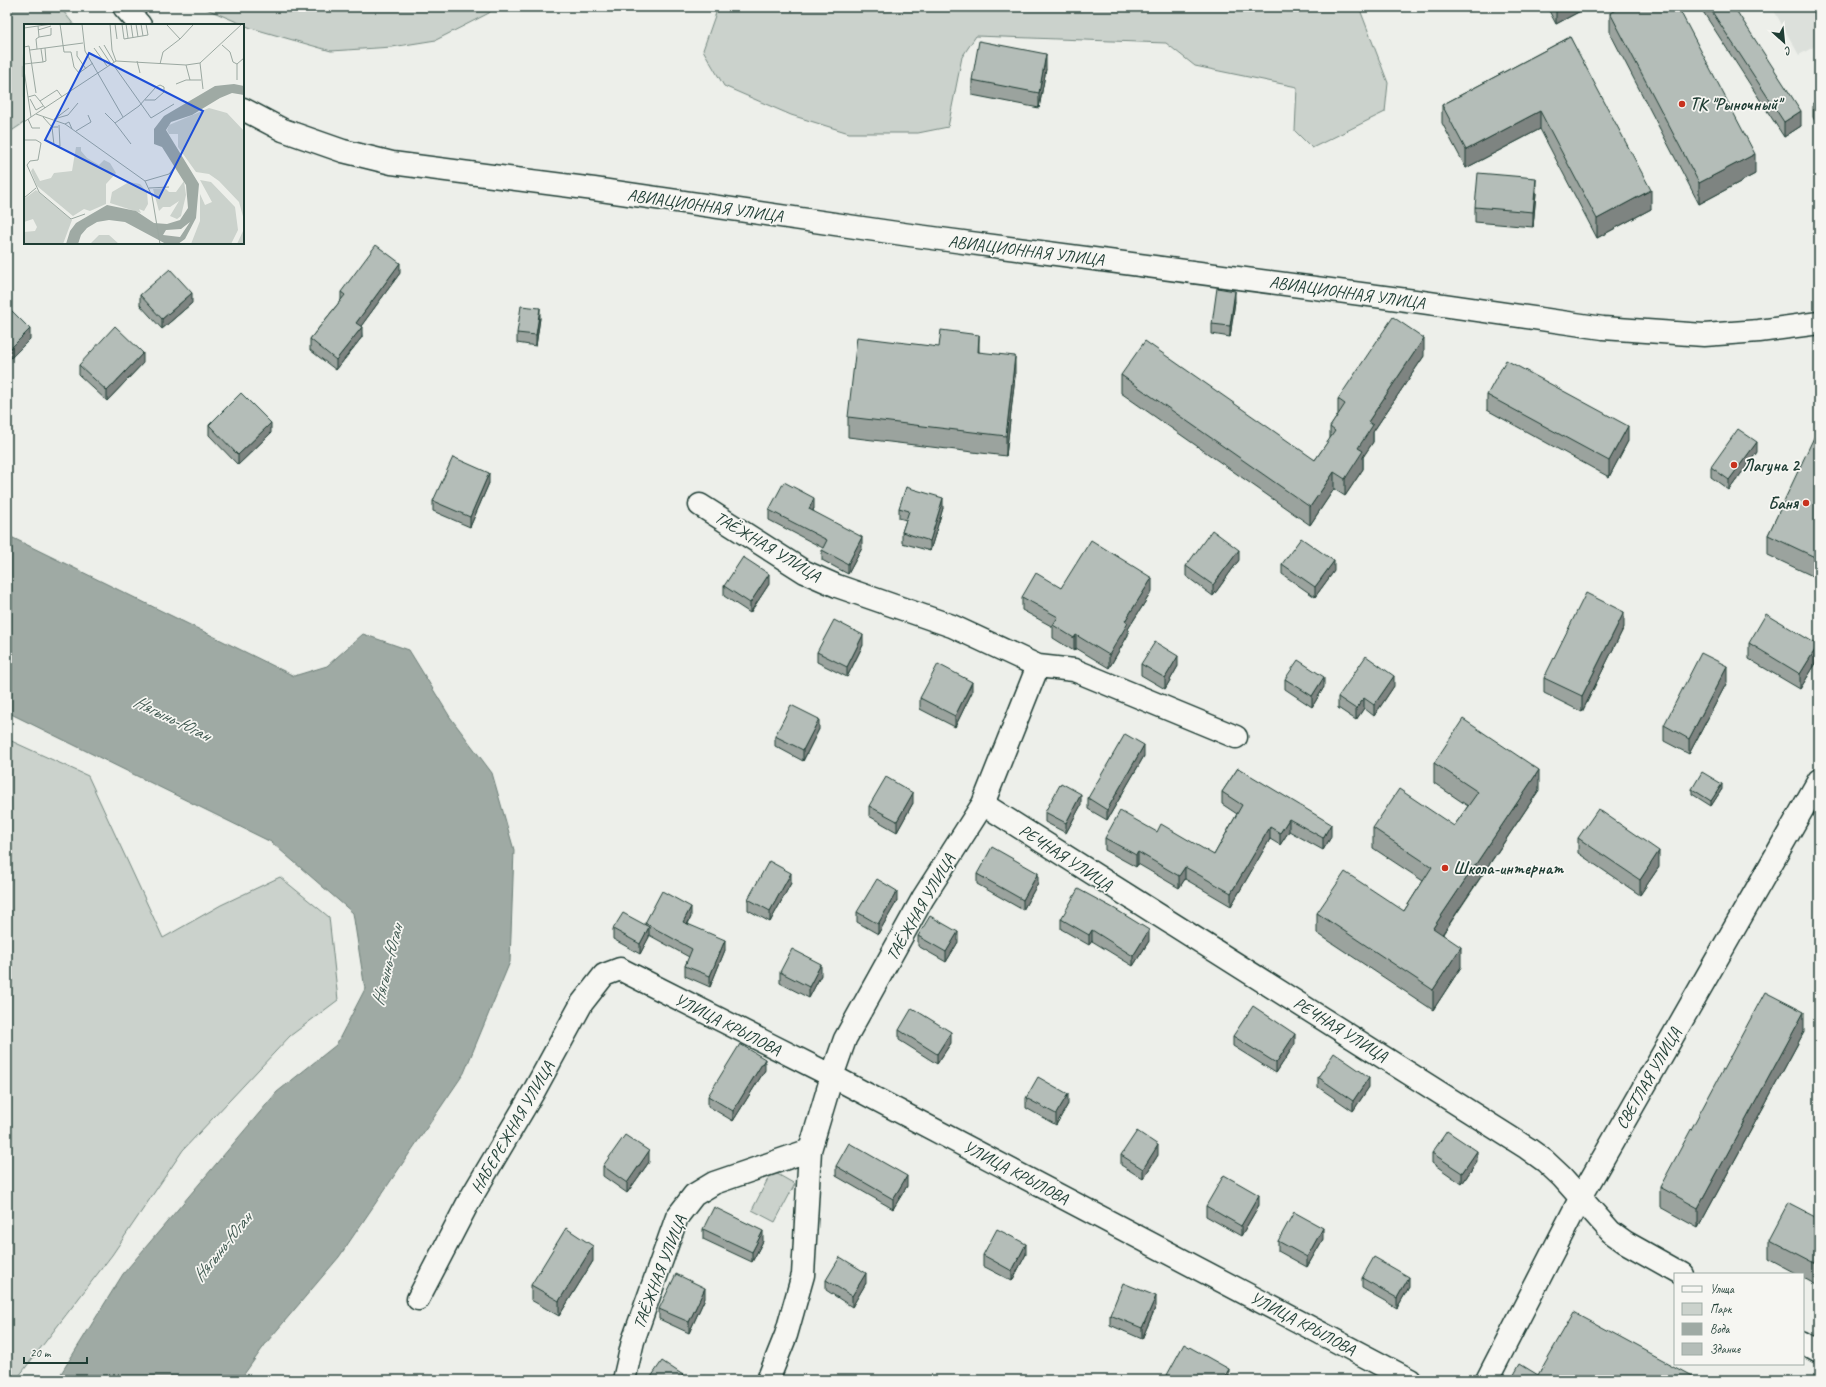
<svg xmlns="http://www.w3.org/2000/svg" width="1826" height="1387" font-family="Caveat,sans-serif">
<rect width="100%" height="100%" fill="#edefea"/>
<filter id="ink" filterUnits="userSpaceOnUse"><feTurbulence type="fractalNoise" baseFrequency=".025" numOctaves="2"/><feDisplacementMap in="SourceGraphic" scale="8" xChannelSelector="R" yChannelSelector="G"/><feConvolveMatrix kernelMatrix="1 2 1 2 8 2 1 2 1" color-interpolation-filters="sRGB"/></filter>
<g filter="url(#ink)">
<path fill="#dce0db" d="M1772,7H1819V44L1799,55Z"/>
<path fill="#cbd2cc" stroke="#758880" d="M7,7H60L74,25H25V122L7,134Z
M202,7H494L489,13L436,40L392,47L331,51L251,28Z
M718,7H1359L1388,83L1385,112L1312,148L1295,131L1297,87L1195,66L1166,43L976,36L962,57L948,127L918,133H849L791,115L724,86L703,50Z
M7,739L88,776L163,938L221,905L280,877L329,917L338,1000L290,1036L183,1150L112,1255L16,1380H7Z
M772,1171L795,1184L775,1222L752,1210Z"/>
<path fill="#9faaa4" stroke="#6c7e77" d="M7,535L294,676L327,666L363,634L409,650L450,717L492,773L514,850L510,962L464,1073L339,1257L267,1342L240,1380H57L123,1274L277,1092L336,1045L365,989L353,913L271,842L7,712Z"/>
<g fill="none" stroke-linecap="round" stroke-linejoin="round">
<defs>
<path id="minor" d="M124,7L140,25
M243,109L283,130L343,151L392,163L594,189L910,235L1422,302L1603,328L1704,335L1759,331L1819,323
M700,505L805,572L837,586L952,626L1038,666L983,804L923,898L845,1039L832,1076L810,1150L803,1275L786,1335L768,1380
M1038,666L1074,670L1236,737
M983,804L1527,1148L1545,1161L1562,1177L1611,1232L1625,1242L1682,1274
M418,1299L469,1201L534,1091L582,1003L604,975L620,969L832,1076L1410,1380
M1803,1343L1819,1352
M624,1380L633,1341L677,1217L694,1195L714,1183L810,1150
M1487,1380L1581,1197L1819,780"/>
</defs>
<use href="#minor" stroke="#1f3d34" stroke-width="25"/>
<use href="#minor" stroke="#f6f6f2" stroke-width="22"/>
</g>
<path fill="#9ba39e" stroke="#1f3d34" d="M1547,7H1588L1556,24Z
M1700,7H1734L1801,126L1784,137Z
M1610,13L1755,174L1699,204L1610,33Z
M1570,37L1651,209L1597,238L1540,129L1466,168L1442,123V105Z
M1046,69L1039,108L972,95V80Z
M1819,100V130L1813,117V103Z
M1536,193L1533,227L1475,222V207Z
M400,273L361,326L362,337L336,370L310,350V339L341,300V292Z
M140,295L192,303L162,329L140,305Z
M1235,301L1230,337L1212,334V324Z
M540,318L536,346L517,343V333Z
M979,352L1015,376L1006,456L848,437V417Z
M1424,356L1373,432V442L1363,457V469L1345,496L1334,489L1310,525L1121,393V375L1315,460L1330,439V427L1338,415V399Z
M143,363L107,401L79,375V365Z
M1487,395L1628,441L1609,477L1487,410Z
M209,425L271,433L238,465L209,435Z
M1819,432V579L1768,555V535Z
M1757,452L1729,490L1711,477V467Z
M489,483L470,527L433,511V501Z
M814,508L813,511L862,548L848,574L822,560V550L823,548L769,520V510Z
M899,508H943L930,551L902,543V532L906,520L899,518Z
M1239,560L1213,596L1186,576V566Z
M1282,564L1334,571L1315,597L1282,574Z
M769,584L750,613L724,596V586Z
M1061,588L1152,591L1128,629V635L1109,668L1076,648L1074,651L1053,638V627L1022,610V597Z
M1624,627L1582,712L1544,693V678Z
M1749,643L1818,660L1800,689L1749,659Z
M863,645L847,677L817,662V652Z
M1141,664L1178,666L1165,689L1141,675Z
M1285,679L1324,687L1312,707L1285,689Z
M1727,682L1689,754L1664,741V725Z
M1394,686L1374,716L1364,708L1356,720L1338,708V697Z
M972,692L955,727L920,709V698Z
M819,729L803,761L775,746V736Z
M1144,756L1107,820L1088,809V798Z
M1434,763L1539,790L1443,934L1461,967L1433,1010L1317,933V913L1404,911L1423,881L1373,848V828L1454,826L1468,806L1434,783Z
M1238,768L1331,837L1323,850L1289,831L1280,845L1270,839L1231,906L1185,879L1179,888L1138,864L1136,867L1105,850V838L1157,832L1214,855L1237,814L1222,804V792Z
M1692,789H1722L1711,806L1692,794Z
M913,803L897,832L869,816V806Z
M1081,805L1066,833L1045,822V812Z
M1578,838L1659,867L1640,895L1578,853Z
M977,874L1038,883L1023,910L977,884Z
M791,883L770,922L748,910V899Z
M897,901L878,934L857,922V912Z
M691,917L688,924L725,950L710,987L685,976V966L689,957L649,935V937L640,954L613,939V929L645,925V923Z
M1061,919L1149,941L1133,966L1092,941L1089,945L1061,929Z
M918,936L958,942L946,962L918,946Z
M780,972L821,975L809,998L780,983Z
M899,1030L951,1043L937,1064L899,1040Z
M1804,1032L1698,1228L1660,1207V1187Z
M1233,1036L1295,1044L1276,1073L1233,1046Z
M765,1070L733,1121L708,1106V1096Z
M1318,1077L1369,1087L1353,1111L1318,1087Z
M1026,1098L1068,1104L1056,1125L1026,1108Z
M1432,1153L1477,1161L1462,1184L1432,1163Z
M1121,1155H1158L1143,1179L1121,1165Z
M649,1162L627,1193L603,1176V1166Z
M836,1166L907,1186L893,1209L836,1176Z
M1259,1205L1241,1236L1206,1216V1206Z
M1819,1219V1286L1803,1277V1274H1797L1769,1259V1239Z
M703,1229L763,1241L752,1262L703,1239Z
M1323,1239L1307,1267L1278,1251V1241Z
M1026,1254L1012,1281L983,1266V1255Z
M593,1261L559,1316L531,1300V1285Z
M1362,1278L1409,1287L1397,1308L1362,1288Z
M826,1280L866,1283L852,1307L826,1290Z
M705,1298L689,1333L659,1319V1309Z
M1156,1306L1142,1339L1110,1325V1315Z
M1167,1375L1229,1379V1380H1167Z"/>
<path fill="#7e8481" stroke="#1f3d34" d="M1560,7H1588L1556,24V9Z
M1046,54V69L1039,108V93Z
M1540,111V129L1466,168V150Z
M1801,111V126L1784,137V122Z
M1755,154V174L1699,204V183Z
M1536,178V193L1533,227V212Z
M1651,190V209L1597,238V219Z
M400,263V273L356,333V323Z
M1235,291V301L1230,337V326Z
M192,293V303L162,329V319Z
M540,308V318L536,346V335Z
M362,327V337L336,370V360Z
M30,329V339L7,362V352Z
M979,335V355L978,352Z
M1424,338V356L1373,432V442L1363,457V469L1345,496V479L1368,422Z
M143,353V363L107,401V391Z
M1015,356V376L1006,456V436Z
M271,423V433L238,465V455Z
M1628,426V441L1609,477V461Z
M1757,442V452L1729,490V480Z
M1334,472V489L1310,525V507Z
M489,473V483L470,527V517Z
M814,498V508L809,519V509Z
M943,498V508L930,551V541Z
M862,537V548L848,574V564Z
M1239,550V560L1213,596V585Z
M1334,561V571L1315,597V587Z
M769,574V584L750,613V603Z
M1152,578V591L1128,629V635L1109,668V655L1125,621Z
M1624,612V627L1582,712V696Z
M863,635V645L847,677V667Z
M1076,635V648L1074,651V638Z
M1818,645V660L1800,689V674Z
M1178,656V666L1165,689V678Z
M1727,666V682L1689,754V739Z
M1394,676V686L1374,716V705Z
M1324,677V687L1312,707V696Z
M972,682V692L955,727V716Z
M1364,698V708L1356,720V709Z
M819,719V729L803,761V750Z
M1144,745V756L1107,820V810Z
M1539,770V790L1433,948V928Z
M1722,784V789L1711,806V801Z
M913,793V803L897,832V821Z
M1081,794V805L1066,833V823Z
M1289,819V831L1280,845V833Z
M1331,824V837L1323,850V838Z
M1270,827V839L1231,906V893Z
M1659,851V867L1640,895V880Z
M1138,852V864L1136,867V855Z
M1185,867V879L1179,888V876Z
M791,873V883L770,922V911Z
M1038,873V883L1023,910V900Z
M897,891V901L878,934V924Z
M691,907V917L683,932V922Z
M649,927V937L640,954V944Z
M1092,930V941L1089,945V935Z
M1149,930V941L1133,966V956Z
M958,932V942L946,962V952Z
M725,940V950L710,987V976Z
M1461,947V967L1433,1010V990Z
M821,964V975L809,998V987Z
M1804,1012V1032L1698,1228V1208Z
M951,1032V1043L937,1064V1054Z
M1295,1034V1044L1276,1073V1063Z
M765,1059V1070L733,1121V1111Z
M1369,1077V1087L1353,1111V1101Z
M1068,1094V1104L1056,1125V1114Z
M1158,1145V1155L1143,1179V1169Z
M649,1151V1162L627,1193V1183Z
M1477,1151V1161L1462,1184V1173Z
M907,1176V1186L893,1209V1199Z
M1259,1195V1205L1241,1236V1226Z
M1323,1228V1239L1307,1267V1257Z
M763,1231V1241L752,1262V1252Z
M1026,1244V1254L1012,1281V1271Z
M593,1246V1261L559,1316V1301Z
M866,1273V1283L852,1307V1296Z
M1409,1277V1287L1397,1308V1298Z
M705,1288V1298L689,1333V1322Z
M1156,1296V1306L1142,1339V1328Z
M1229,1369V1380H1223Z
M683,1375V1380H680V1379Z"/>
<path fill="#b4bdb8" stroke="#1f3d34" d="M1555,7H1560L1556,9Z
M1621,7H1678L1755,154L1699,183L1610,13Z
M1709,7H1734L1801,111L1784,122Z
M1570,37L1651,190L1597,219L1540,111L1466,150L1442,105Z
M979,41L1046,54L1039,93L972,80Z
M1819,100V116L1813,103Z
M1478,173L1536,178L1533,212L1475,207Z
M376,245L400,263L356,323L362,327L336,360L310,339L345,295L341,292Z
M170,269L192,293L162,319L140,295Z
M1217,288L1235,291L1230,326L1212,324Z
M7,306L30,329L7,352Z
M521,306L540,308L536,335L517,333Z
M1393,317L1424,338L1368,422L1373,425L1358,448L1363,451L1345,479L1334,472L1310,507L1121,375L1145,341L1315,460L1335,431L1330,427L1345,404L1338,399Z
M115,326L143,353L107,391L79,365Z
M941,330L979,335L978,352L1015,356L1006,436L848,417L857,337L939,347Z
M1506,360L1628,426L1609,461L1487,395Z
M241,393L271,423L238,455L209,425Z
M1738,429L1757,442L1729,480L1711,467Z
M1817,431L1819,432V559L1768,535Z
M453,457L489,473L470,517L433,501Z
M784,482L814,498L809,509L862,537L848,564L822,550L827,540L769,510Z
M906,487L943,498L930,541L902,532L909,511L899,508Z
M1212,530L1239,550L1213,585L1186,566Z
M1301,538L1334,561L1315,587L1282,564Z
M1091,540L1152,578L1125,621L1128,623L1109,655L1076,635L1074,638L1053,625L1058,617L1022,597L1036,573L1061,588Z
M743,557L769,574L750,603L724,586Z
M1586,593L1624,612L1582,696L1544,678Z
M1766,614L1818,645L1800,674L1749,643Z
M834,620L863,635L847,667L817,652Z
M1155,642L1178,656L1165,678L1141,664Z
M1701,653L1727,666L1689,739L1664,725Z
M1366,656L1394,676L1374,705L1364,698L1356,709L1338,697Z
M1298,660L1324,677L1312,696L1285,679Z
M938,664L972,682L955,716L920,698Z
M791,705L819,719L803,750L775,736Z
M1463,719L1539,770L1433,928L1461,947L1433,990L1317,913L1345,872L1404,911L1432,867L1373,828L1399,789L1454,826L1478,792L1434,763Z
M1125,734L1144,745L1107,810L1088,798Z
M1238,768L1331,824L1323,838L1289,819L1280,833L1270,827L1231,893L1185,867L1179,876L1138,852L1136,855L1105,838L1120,811L1157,832L1161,824L1214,855L1242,805L1222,792Z
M1702,772L1722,784L1711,801L1692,789Z
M886,777L913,793L897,821L869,806Z
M1061,783L1081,794L1066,823L1045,812Z
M1598,809L1659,851L1640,880L1578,838Z
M992,847L1038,873L1023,900L977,874Z
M769,861L791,873L770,911L748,899Z
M877,879L897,891L878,924L857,912Z
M1078,889L1115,909L1149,930L1133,956L1092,930L1089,935L1061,919Z
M662,891L691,907L683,922L725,940L710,976L685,966L692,949L645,923Z
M623,913L649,927L640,944L613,929Z
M930,916L958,932L946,952L918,936Z
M792,949L821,964L809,987L780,972Z
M1765,992L1804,1012L1698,1208L1660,1187Z
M1253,1006L1295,1034L1276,1063L1233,1036Z
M912,1008L951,1032L937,1054L899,1030Z
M740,1044L765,1059L733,1111L708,1096Z
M1334,1053L1369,1077L1353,1101L1318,1077Z
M1038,1077L1068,1094L1056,1114L1026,1098Z
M1137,1131L1158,1145L1143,1169L1121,1155Z
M1447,1131L1477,1151L1462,1173L1432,1153Z
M625,1135L649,1151L627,1183L603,1166Z
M849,1143L907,1176L893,1199L836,1166Z
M1224,1175L1259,1195L1241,1226L1206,1206Z
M1788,1203L1819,1219V1265L1769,1239Z
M714,1207L763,1231L752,1252L703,1229Z
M1294,1212L1323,1228L1307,1257L1278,1241Z
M566,1228L593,1246L559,1301L531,1285Z
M997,1229L1026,1244L1012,1271L983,1255Z
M840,1257L866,1273L852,1296L826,1280Z
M1374,1257L1409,1277L1397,1298L1362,1278Z
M676,1274L705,1288L689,1322L659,1309Z
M1123,1283L1156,1296L1142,1328L1110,1315Z
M1574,1312L1700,1380H1511L1520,1364L1538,1375Z
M1184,1344L1229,1369L1223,1380H1176L1167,1375Z
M662,1361L683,1375L680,1379L681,1380H649Z"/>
</g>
<g fill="#c8321e" stroke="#f6f6f2" stroke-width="1.5">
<circle cx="1682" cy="104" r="4"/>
<circle cx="1734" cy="465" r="4"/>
<circle cx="1806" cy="503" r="4"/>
<circle cx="1445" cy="868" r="4"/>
</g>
<g text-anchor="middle" stroke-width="3.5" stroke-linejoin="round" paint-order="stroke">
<g font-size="17" font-weight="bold" fill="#1f3d34" stroke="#f6f6f2" text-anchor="start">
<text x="1690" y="110">ТК "Рыночный"</text>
<text x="1742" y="471">Лагуна 2</text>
<text x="1798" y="509" text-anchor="end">Баня</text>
<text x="1453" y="874">Школа-интернат</text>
</g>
<g font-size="17" fill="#1f3d34" stroke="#f6f6f2">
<text transform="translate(705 205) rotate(8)" y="6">АВИАЦИОННАЯ УЛИЦА</text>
<text transform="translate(1026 250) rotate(7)" y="6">АВИАЦИОННАЯ УЛИЦА</text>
<text transform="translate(1347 292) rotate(8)" y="6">АВИАЦИОННАЯ УЛИЦА</text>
<text transform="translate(768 546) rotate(31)" y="6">ТАЁЖНАЯ УЛИЦА</text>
<text transform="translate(1066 857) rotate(33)" y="6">РЕЧНАЯ УЛИЦА</text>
<text transform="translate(920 907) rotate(-60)" y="6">ТАЁЖНАЯ УЛИЦА</text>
<text transform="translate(728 1024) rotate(27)" y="6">УЛИЦА КРЫЛОВА</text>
<text transform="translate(1341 1029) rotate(32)" y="6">РЕЧНАЯ УЛИЦА</text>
<text transform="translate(1648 1078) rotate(-60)" y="6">СВЕТЛАЯ УЛИЦА</text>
<text transform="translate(512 1127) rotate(-60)" y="6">НАБЕРЕЖНАЯ УЛИЦА</text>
<text transform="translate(1016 1172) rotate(28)" y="6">УЛИЦА КРЫЛОВА</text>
<text transform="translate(659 1272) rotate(-69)" y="6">ТАЁЖНАЯ УЛИЦА</text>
<text transform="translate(1303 1323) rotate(28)" y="6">УЛИЦА КРЫЛОВА</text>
</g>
<g font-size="18" font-style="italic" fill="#3f5850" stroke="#f6f6f2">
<text transform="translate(172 718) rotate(26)" y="6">Нягынь-Юган</text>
<text transform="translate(387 965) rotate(-76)" y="6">Нягынь-Юган</text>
<text transform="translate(222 1247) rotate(-51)" y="6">Нягынь-Юган</text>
</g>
</g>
<g transform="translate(24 24)">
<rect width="220" height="220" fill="#edefea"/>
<path d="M185,84L203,89L220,107V220H213L219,207L220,196L215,178L195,157L185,150L172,148L154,123V110H145L143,106L145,101ZM52,123H57V127L63,134L75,141L80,136L86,139L92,149L82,160V180L66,187L60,185L49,192L13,162L7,147L9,144L16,157L27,154L30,149L48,147ZM176,156L187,158L211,183L214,206L207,220H167L176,197V170L181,181L188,178ZM160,157L162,171L157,192L153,195L146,192L155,177L146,183H139L135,187L129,165L141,164L145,168H152ZM105,158L116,160L123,168L124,180L120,187L115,185L117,189L86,179L88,168ZM12,166L48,196L39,220H0V208L11,207L13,203L9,195L0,198V175ZM75,211H85L95,220H66Z" fill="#cbd2cc"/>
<path d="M210,60L220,62V71L208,69L196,74L168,91L147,98L142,106L175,160L172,194L161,215L154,220H142L101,198L85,196L73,198L63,204L57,211L54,220H42L46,207L52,199L83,181L112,187L130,199L143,200L156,196L164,184L162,161L138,123L130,120V105L140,92L191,62ZM166,198L156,213L139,211L142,206L157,205Z" fill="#9faaa4" fill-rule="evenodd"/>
<path fill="none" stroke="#9ba8a1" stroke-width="1" d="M36,0L40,28H47L50,43L55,49L69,39M58,0L61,27L99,93M86,0L88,26L92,37M91,0L93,15M98,0L100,15L124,11L122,0M102,0L104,14M107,0L109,14M112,0L114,13M117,0L119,12M143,1L156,15M14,2L15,13L27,11V4M0,4L28,0M14,6L27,2M80,21L90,38M198,21L206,28L209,38L213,40L220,34M75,22L87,40M0,23L5,22L12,69M70,24L83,42M13,25L12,15L15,13M6,26L59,19M53,27V32L62,45M113,37L116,49M19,38L22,37L21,24M88,39L127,94L150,80M176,39L179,65M0,40L19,38L17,25M136,40L139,28L156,15L169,1M162,41L166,56M0,46L7,93L0,98M213,56V40M152,60L162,56H177M4,73L11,71L16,77M6,75L12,86L19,82M21,84L16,77L33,66L38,73M81,89L91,99M12,90L41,100L121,157L128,172L136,220M7,93L92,37L162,41L176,39L218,0M19,93L28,103H34M32,94L45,84M4,95L8,104H16M30,95L44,91L54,79M41,100L45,98L48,105M28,103L30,121L36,122L35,101M52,107L67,98L64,91M0,116H12L17,119L14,136L6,137L3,141L15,168L47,195L61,190M107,120L91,99L115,82L132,63L136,61L140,63V68L131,76H121M121,157L145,150L150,144M125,164L145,163M0,174L12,164"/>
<path fill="#1d4ed8" fill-opacity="0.15" stroke="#1d4ed8" stroke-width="2" d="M65,29L179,87L135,174L21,116Z"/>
<rect width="220" height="220" fill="none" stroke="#1f3d34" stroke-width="2"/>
</g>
<rect width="1826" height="1387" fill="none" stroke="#f6f6f2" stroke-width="24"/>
<rect x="12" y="12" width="1802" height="1363" fill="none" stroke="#1f3d34" stroke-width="1.5" filter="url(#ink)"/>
<rect x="1674" y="1273" width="130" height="92" fill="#f6f6f2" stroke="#a0aca6"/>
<rect x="1682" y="1286" width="20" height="6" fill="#f6f6f2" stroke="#a0aca6"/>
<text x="1710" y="1293" font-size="12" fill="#1f3d34">Улица</text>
<rect x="1682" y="1303" width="20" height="12" fill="#cbd2cc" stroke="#a0aca6"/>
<text x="1710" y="1313" font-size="12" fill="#1f3d34">Парк</text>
<rect x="1682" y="1323" width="20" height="12" fill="#9faaa4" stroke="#a0aca6"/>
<text x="1710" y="1333" font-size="12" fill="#1f3d34">Вода</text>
<rect x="1682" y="1343" width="20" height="12" fill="#b4bdb8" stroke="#a0aca6"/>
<text x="1710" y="1353" font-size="12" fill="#1f3d34">Здание</text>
<g transform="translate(1784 42) rotate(153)" stroke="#f6f6f2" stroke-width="3" paint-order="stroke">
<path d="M0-3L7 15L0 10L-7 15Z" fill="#1f3d34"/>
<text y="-6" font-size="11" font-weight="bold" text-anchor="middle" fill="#1f3d34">С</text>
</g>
<path d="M24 1357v6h63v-6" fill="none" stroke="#1f3d34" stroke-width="2"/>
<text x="30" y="1357" font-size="12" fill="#1f3d34" stroke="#f6f6f2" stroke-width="3" paint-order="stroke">20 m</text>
</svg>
